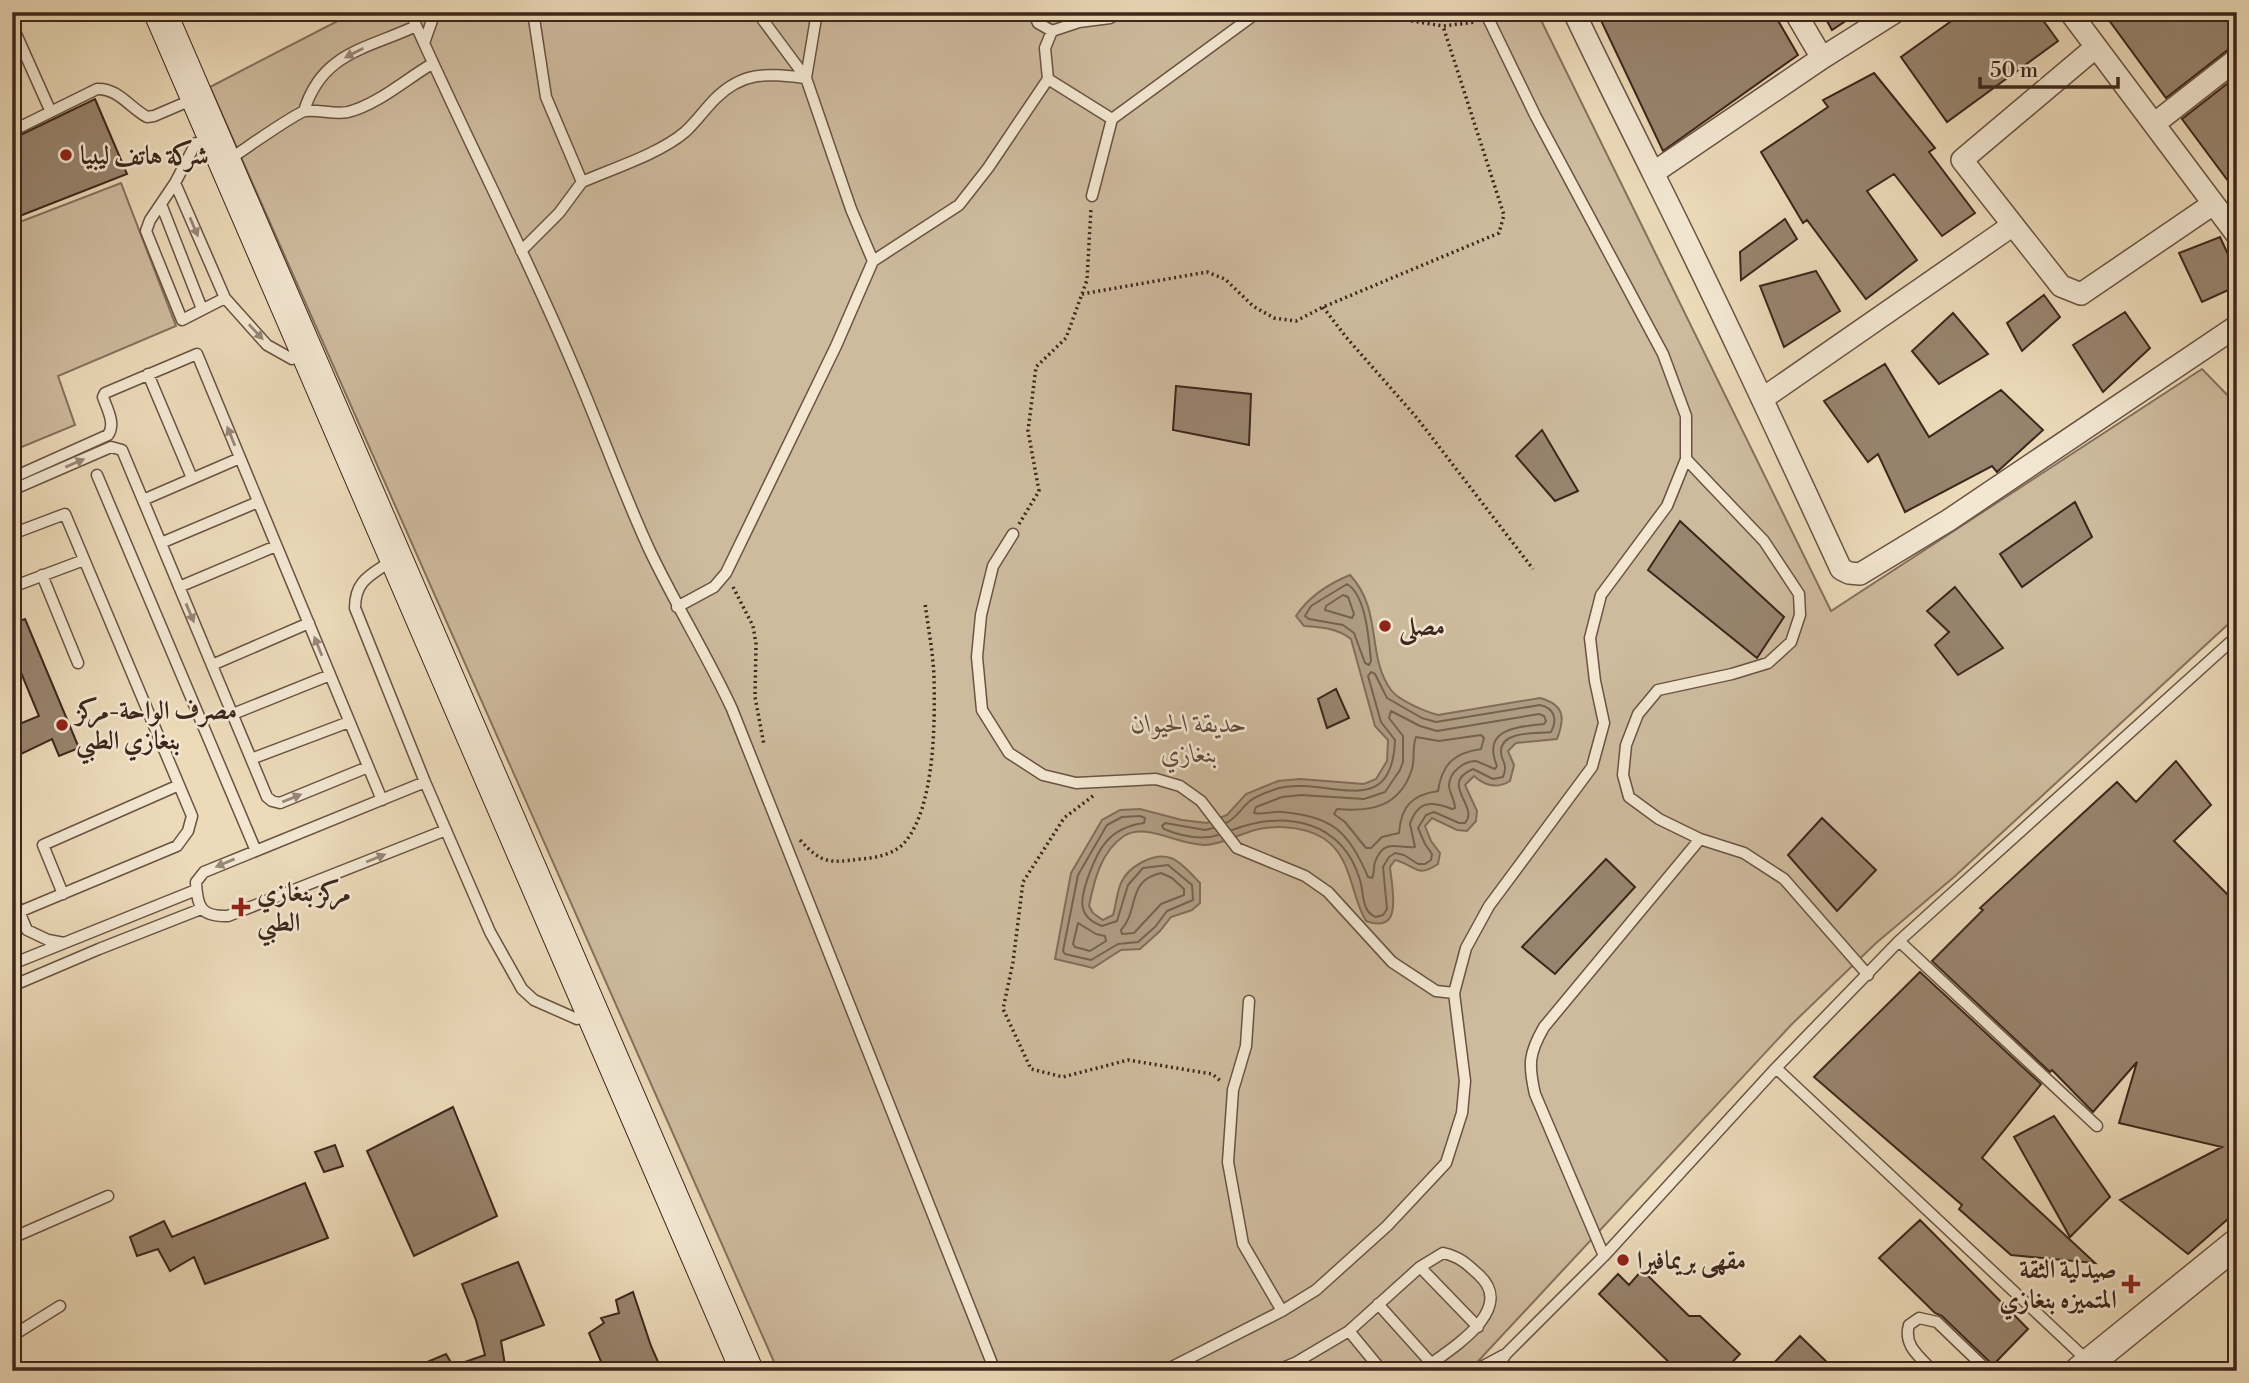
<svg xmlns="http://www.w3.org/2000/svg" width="2249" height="1383" font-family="'Libre Bodoni',Amiri,serif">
<rect width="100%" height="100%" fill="#ecdab9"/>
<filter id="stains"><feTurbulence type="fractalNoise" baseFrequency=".00286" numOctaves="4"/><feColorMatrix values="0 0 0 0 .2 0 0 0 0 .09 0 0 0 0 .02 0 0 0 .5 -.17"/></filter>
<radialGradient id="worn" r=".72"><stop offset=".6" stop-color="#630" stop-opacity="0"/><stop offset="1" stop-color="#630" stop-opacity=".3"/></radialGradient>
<path fill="#cebb9e" stroke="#86705d" stroke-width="2" d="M355,12H1537L1831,611L2202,369L2237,405V616L1954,877L1875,944L1792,1024L1469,1371H778L210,87Z
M121,183L176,326L58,376L75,425L12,451V225Z"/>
<path fill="#b09d84" stroke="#826d5a" stroke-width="2" d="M1350,575C1383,610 1366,656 1391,690C1398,700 1426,712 1438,715L1540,698C1565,705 1565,718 1557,739L1516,743L1508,751L1514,765L1510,781C1497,789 1485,786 1474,776L1465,785L1477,811L1476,821L1467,831L1457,830L1432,818L1425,826L1431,841L1440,853L1438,864C1416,879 1416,865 1395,860L1390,867C1392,889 1404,935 1366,921C1350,895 1353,857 1323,838C1301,825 1269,824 1246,833C1233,837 1219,845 1205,845C1177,845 1146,822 1124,836C1101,851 1094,881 1089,906L1093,913L1103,920L1113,915C1116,905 1117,892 1121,883C1128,867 1153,852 1171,858C1182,862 1192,875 1200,883V903L1192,910L1171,917L1160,931L1140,949L1121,950L1093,968L1055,959L1071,873L1102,820L1120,810L1140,809L1182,820L1207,823L1227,815L1246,794L1278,781L1300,779L1364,784L1376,779L1387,761L1388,740L1375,726L1351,639C1337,628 1321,627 1304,626L1296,616C1309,596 1328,584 1350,575Z"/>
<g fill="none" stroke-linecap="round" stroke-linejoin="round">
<path stroke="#766250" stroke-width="2" d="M1347,584C1366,595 1369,640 1371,661L1369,665L1365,663L1354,633L1343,625L1309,619L1305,616L1311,606Z
M1343,595L1348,597L1354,614L1352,618L1325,610L1326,606Z
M1391,711L1420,726L1437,731L1539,714L1544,716L1546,721L1544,724C1518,727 1481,728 1497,766L1495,769L1476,761C1464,761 1449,772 1449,786C1450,794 1455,801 1455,808L1452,809C1432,801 1418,800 1410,824L1415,847C1399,849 1384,837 1375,862C1373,868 1375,873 1372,878L1368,877C1349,831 1331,816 1282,812C1272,811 1263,815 1254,813L1256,807L1282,797L1301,795L1364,799L1385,792L1400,770L1403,762V736L1389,718Z
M1481,735L1484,738L1481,749C1454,753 1442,764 1438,791C1412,795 1401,806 1399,833L1382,837L1371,848H1366L1345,822L1334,814L1337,809C1371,812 1400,807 1412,769C1415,759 1412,747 1416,737L1439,741Z
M1140,816L1145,818L1144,823C1130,825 1115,831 1106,842C1096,853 1079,894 1083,908C1085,918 1094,923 1102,926L1117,921L1128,885L1143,868L1168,865L1192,885L1193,900L1167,911L1155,927L1138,942L1118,944L1091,960L1065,954L1063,951L1078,875L1107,825L1122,817Z
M1226,823C1237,818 1241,808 1250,801C1257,795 1270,791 1279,788C1329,776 1392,823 1395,740L1381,722L1368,676L1371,672L1375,674L1387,698L1422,718L1436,722L1540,705C1554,708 1558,719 1551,732C1538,734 1503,730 1501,750C1500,762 1509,762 1503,777L1493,779L1473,769C1438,784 1480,806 1465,823H1459L1434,812L1426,815L1418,828L1425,844L1432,854L1431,860L1425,864H1418L1404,855L1395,853L1389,857L1383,867L1387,909L1383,915L1376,917C1361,912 1364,892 1360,880C1342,820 1285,810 1232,830
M1213,828L1205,830L1165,823L1162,826L1164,829C1181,836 1200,841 1218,835
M1161,873L1172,878L1184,889V895L1161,904L1134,933L1122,934L1121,930C1140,909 1126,881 1161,873Z
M1078,923L1096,934L1105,936L1106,941L1090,951L1075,947L1073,944Z"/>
</g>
<path fill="#98846e" stroke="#3d261c" stroke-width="2" d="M1597,12H1773L1798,55L1663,151Z
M1822,12H1859L1832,30Z
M1964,12H2037L2058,41L1947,122L1901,57Z
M2103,12H2237V46L2229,49L2166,98Z
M1874,73L1935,148L1929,152L1975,213L1942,236L1894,174L1867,191L1917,260L1866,299L1807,220L1803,223L1761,152L1828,107L1823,100Z
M2237,76V193L2182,119Z
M95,99L127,174L12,219V139Z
M1785,219L1797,239L1741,280L1740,252Z
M2220,237L2237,274V286L2202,302L2179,253Z
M1816,271L1840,311L1784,347L1760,286Z
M2044,295L2060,317L2022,351L2007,323Z
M2125,312L2150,348L2103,392L2073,345Z
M1953,313L1988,354L1939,384L1912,351Z
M1885,364L1929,437L2001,390L2043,430L1997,472L1992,466L1905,512L1878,454L1868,462L1824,401Z
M1176,386L1251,394L1249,445L1173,430Z
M1542,430L1578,491L1555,501L1516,456Z
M2075,502L2092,537L2022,587L2000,554Z
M1680,521L1784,617L1757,658L1648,570Z
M1955,587L2003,648L1958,675L1935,645L1949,632L1927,611Z
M25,619L79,748L59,756L52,739L19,755L12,739V727L39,716L12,651V624Z
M1336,689L1349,718L1327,728L1318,699Z
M2176,761L2211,805L2174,841L2237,904V1211L2188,1254L2120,1200L2222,1147L2119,1123L2137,1062L2093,1112L2052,1070L2050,1072L1932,961L1983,910L1980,908L2117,782L2136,802Z
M1822,818L1876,870L1837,911L1788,855Z
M1606,859L1635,887L1555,974L1522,947Z
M1920,972L2041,1084L1982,1158L2095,1263L2011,1255L1959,1209L1962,1205L1814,1077Z
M453,1107L497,1216L414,1256L367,1151Z
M2054,1116L2110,1197L2070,1237L2014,1137Z
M335,1145L343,1166L324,1172L315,1152Z
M305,1183L328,1238L205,1284L194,1257L170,1271L158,1249L137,1256L130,1237L164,1221L172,1237Z
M1920,1220L2028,1329L1993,1365L1942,1316L1935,1313L1879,1258Z
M518,1262L544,1325L501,1341L506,1371H406L446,1354L453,1366L485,1355L476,1320L462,1284Z
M1642,1270L1689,1316H1700L1740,1354L1724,1371H1678L1599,1294L1618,1274L1629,1285Z
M633,1292L651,1346L662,1371H605L589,1333L604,1323L601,1318L619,1313L616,1300Z
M1800,1336L1836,1371H1766Z"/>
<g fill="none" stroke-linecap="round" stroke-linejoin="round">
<defs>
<path id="service" d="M410,12C462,130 522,245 572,363C599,425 621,488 649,549C675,604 707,655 732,709L995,1371
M533,12L546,97L582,182C614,168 659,154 685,132C696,122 705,109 715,99C744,70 768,74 806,78L817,12
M757,12L806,78L851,209L873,261L959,205L988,168L1048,79L1112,119
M1033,12L1038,23L1052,31L1079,22L1110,18L1120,12
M12,25L50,110
M424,43L435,12
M1048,79L1045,48L1052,31
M304,111C322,52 367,49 416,26
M12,131L97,89C118,88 129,107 147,117L154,116L182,104
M196,143L175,183L225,298L267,345L292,359
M228,160C241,152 295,113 305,111C319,109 334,115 348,112C377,105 406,79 432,64
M175,183L150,220L146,231L182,320L225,298
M1092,196L1112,119L1258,12
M161,204L202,309
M521,251L559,213L582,182
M148,374L192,478
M1686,459L1764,541L1799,594L1800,615L1791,642L1768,663L1732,674L1658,690L1638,714L1626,745L1623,775L1629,797L1659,819L1700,839L1744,853L1784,879L1868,975
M97,475L256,851
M12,478L108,435C116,424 107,409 103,397L105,393L197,354L382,800
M12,490L111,447L122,450L267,797L272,801L280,803L368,767
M143,500L240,458
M12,534L65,514L192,816L188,831L177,846L19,912
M1013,534L993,566L981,615L977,657L982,710L1009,753L1043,775L1076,783L1156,779L1180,786L1201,801L1237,848L1305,876L1328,892L1392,962L1436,991L1454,993
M161,543L258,502
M394,559C372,575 355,579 355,608L425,782L490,932L522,989L534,1000L577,1019
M42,575L78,663
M12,587L84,560
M179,587L276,546
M677,607L714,587L726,573L836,346L873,261
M212,665L309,623
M233,714L330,675
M251,759L349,722
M425,782L204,872L196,882C197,907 201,917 228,916L446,830
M63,894L43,845L179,785
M12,895L27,930L48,940L64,943
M1899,941L2097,1126
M12,964L196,890
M12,986L99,949L201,909
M1249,1001L1246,1046L1233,1090L1228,1162L1243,1244L1282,1311
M1776,1068L2089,1362
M12,1238L108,1196
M1604,1256L1535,1094C1528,1064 1529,1053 1544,1027L1700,839
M1420,1267L1478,1327
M1378,1304L1431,1363
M1349,1331L1382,1371
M12,1336L60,1306
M1295,1363L1349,1331L1420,1267L1443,1253C1460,1257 1466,1263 1479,1275C1518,1311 1447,1351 1421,1371
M1164,1371L1282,1311L1316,1290L1387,1226L1446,1163L1462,1113L1465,1081L1454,993L1466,948L1489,906L1592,767L1604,723L1595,681L1590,638L1601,595L1667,506L1686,459V416L1663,354L1536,117L1485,12
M1275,1371L1295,1363L1299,1371
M1474,1371L1504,1355
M1495,1371L1506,1354L1604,1256L1776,1068L1899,941L2237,636
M1933,1371C1920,1357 1903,1346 1909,1325L1919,1318L1937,1322L1988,1371"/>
<path id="minor" d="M1574,12C1600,67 1627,120 1654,175C1719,305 1780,437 1841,569L1849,573L1860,574L1949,520L2237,326
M1795,12L1822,58
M2070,12L2237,235
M2096,47L1962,160L2061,286L2081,294L2213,204
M2154,124L2237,59
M1653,173L1822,58L1895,12
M1762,399L2013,225"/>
<path id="tertiary" d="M2079,1371L2237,1243"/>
<path id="secondary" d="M160,12L747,1371"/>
</defs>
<use href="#service" stroke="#695343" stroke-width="13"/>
<use href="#minor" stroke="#695343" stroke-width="24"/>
<use href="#tertiary" stroke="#695343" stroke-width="31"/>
<use href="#secondary" stroke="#3d261c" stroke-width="34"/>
<path stroke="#3d261c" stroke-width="3.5" stroke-dasharray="2 3.5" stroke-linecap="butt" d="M1357,12L1443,26L1476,22
M1082,294L1207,272L1225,279L1253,306L1274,318L1296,321L1323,307L1499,233L1504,215L1443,26
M1323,307L1346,337L1417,418L1533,569
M1019,524L1039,491L1028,431L1036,367L1066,338L1082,294L1087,280L1091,208
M733,587L753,626L756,644L755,697L764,745
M1093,796L1064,818L1023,882L1013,962L1003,1009L1031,1069L1063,1077L1128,1060L1212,1074L1222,1082
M800,840C822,864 829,863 861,859C876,858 895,854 905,842C935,806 935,723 934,677C933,652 928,627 925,603"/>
<use href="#service" stroke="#f3e7d2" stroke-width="10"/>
<use href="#minor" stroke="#f3e7d2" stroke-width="21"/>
<use href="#tertiary" stroke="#f3e7d2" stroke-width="28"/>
<use href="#secondary" stroke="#f3e7d2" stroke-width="32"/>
</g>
<defs><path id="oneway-solid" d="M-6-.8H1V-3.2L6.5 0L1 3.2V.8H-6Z" transform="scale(1.75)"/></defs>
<g fill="#988677">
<use href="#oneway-solid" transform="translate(354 53) rotate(153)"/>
<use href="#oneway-solid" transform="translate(194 227) rotate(67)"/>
<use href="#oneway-solid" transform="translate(256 332) rotate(47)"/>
<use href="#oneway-solid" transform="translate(231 436) rotate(-112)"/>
<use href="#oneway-solid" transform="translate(75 463) rotate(-23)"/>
<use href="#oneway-solid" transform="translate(190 613) rotate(67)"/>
<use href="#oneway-solid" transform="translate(318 646) rotate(-112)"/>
<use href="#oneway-solid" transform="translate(292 798) rotate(-22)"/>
<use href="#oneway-solid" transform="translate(376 858) rotate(-22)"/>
<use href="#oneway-solid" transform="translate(225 863) rotate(157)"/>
</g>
<g fill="#8f2418" stroke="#f3e7d2" stroke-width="2.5">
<circle cx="66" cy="155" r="7"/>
<circle cx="1385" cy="626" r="7"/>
<circle cx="62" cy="725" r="7"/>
<path d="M237.5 896.5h7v7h7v7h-7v7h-7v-7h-7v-7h7z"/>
<circle cx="1623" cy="1260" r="7"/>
<path d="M2127.5 1273.5h7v7h7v7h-7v7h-7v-7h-7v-7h7z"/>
</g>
<g text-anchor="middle" stroke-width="5" stroke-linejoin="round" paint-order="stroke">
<g font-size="26" font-weight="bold" fill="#3d261c" stroke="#f3e7d2" text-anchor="start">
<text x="80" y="164">شركة هاتف ليبيا</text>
<text x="1399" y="635">مصلى</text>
<text x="76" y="719">مصرف الواحة-مركز<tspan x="76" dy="30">بنغازي الطبي</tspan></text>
<text x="257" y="901">مركز بنغازي<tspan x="257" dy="30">الطبي</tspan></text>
<text x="1637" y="1269">مقهى بريمافيرا</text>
<text x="2117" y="1278" text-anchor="end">صيدلية الثقة<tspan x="2117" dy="30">المتميزه بنغازي</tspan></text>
</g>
<g font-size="26" font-style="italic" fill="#614b3c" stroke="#f3e7d2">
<text x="1189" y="732">حديقة الحيوان<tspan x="1189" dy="30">بنغازي</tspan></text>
</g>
</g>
<rect width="2249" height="1383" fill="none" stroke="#ecdab9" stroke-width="42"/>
<rect x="14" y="14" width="2221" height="1355" fill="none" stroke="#3d261c" stroke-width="3.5"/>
<rect x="21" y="21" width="2207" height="1341" fill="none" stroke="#3d261c" stroke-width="2"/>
<path d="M1980 77v10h138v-10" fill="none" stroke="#3d261c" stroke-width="3.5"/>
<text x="1990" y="77" font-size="21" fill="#3d261c" stroke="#f3e7d2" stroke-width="5" paint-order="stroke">50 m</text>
<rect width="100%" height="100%" filter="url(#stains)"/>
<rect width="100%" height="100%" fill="url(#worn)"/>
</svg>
